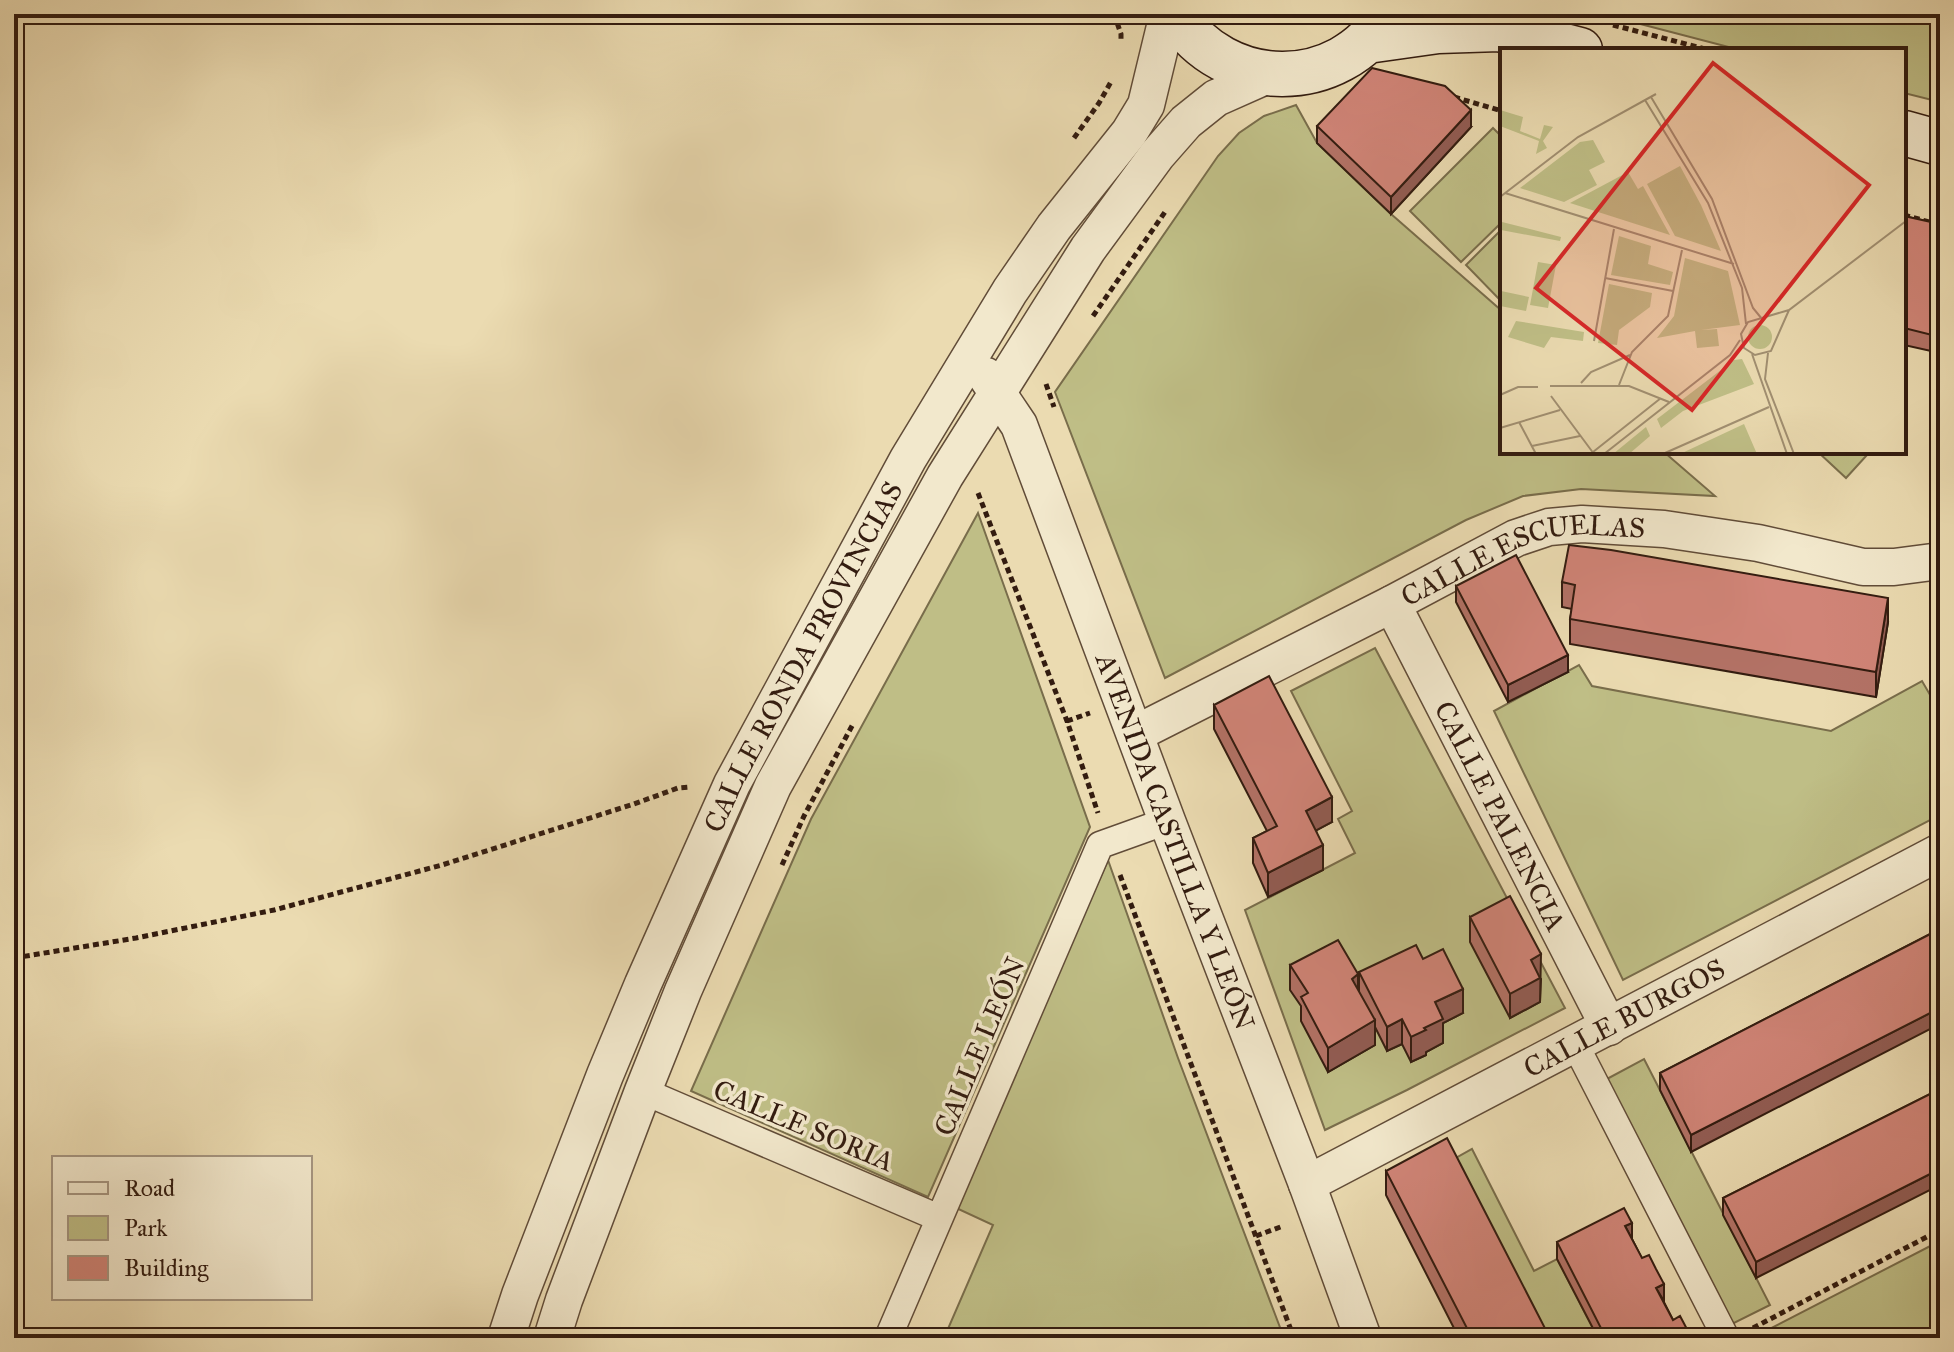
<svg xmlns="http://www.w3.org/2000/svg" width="1954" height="1352" font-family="'IM FELL Great Primer',serif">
<rect width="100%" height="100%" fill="#ebdbb1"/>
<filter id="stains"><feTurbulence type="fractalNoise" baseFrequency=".0025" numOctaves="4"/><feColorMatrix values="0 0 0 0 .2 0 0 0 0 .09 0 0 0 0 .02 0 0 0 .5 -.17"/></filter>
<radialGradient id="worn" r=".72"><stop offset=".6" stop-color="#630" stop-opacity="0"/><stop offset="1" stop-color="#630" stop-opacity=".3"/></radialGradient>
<path fill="#bfbe86" stroke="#796d4b" stroke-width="2" d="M1239,14H1318C1289,28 1268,26 1239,14Z
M1602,14H1937L1940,16V102L1904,93V50H1740Z
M1296,105L1317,143L1391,214L1502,311V452H1664L1715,496L1581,489L1523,496L1466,520L1165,678L1055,392L1218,156L1239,133L1264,116Z
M1493,128L1502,137V222L1461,262L1410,211Z
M1502,229V302L1466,265Z
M1818,452H1864L1867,455L1846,478Z
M978,513L1090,827L928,1197L691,1091L811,819Z
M1375,648L1565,1008L1407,1090L1325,1130L1245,910L1355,853L1338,819L1352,811L1291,691Z
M1579,665L1592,686L1831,731L1922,681L1940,712V815L1623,980L1494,711Z
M1108,860L1178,1058L1284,1338H944L993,1225L954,1207Z
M1644,1059L1770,1305L1732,1324L1605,1080Z
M1472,1149L1534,1271L1557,1259L1598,1338H1537L1447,1163Z
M1940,1241V1338H1752Z"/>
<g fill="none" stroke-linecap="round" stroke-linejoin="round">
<defs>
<path id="pedestrian" d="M1575,1044L1726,1338
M643,1091L939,1218
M888,1338L1100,845L1167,821"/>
<g id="minor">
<path id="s1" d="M986,376L1019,425L1167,821L1307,1184L1363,1338"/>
<path id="s2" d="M1392,604L1609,1027"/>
<path id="s3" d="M1135,734L1392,604L1516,538L1549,527L1582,524L1664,529L1758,543L1863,567H1894L1940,561"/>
<path id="s4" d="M1307,1184L1940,852"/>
<path id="s5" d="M506,1338L520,1295L605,1075L643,984L732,784L908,459L1010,291L1054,227L1129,133L1146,105L1168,14"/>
<path d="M552,1338L564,1300L643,1091L683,991L773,786L945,476L1088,249L1157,155L1186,122L1216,98L1270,74"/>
</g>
<path id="secondary" d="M1175,14C1225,93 1339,95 1388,14
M1367,41L1438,31L1499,29L1580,50
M1904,133L1940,143"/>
</defs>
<use href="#pedestrian" stroke="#614c38" stroke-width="29"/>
<use href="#minor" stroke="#614c38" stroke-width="39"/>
<use href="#secondary" stroke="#331c10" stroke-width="47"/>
<path stroke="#331c10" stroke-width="5" stroke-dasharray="6 4" stroke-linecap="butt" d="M1114,14L1121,34V40
M1613,25L1709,50
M1454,97L1502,111
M1074,138L1099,103L1112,80
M1904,215L1940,225
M1093,316L1165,212
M1046,384L1054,407
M978,493L1067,721L1098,813
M1067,721L1090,713
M782,865L804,816L853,724
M1120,875L1294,1338
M14,958L136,938L274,910L442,865L634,804L678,788L690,787
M1256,1236L1283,1226
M1753,1328L1940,1230"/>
<use href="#pedestrian" stroke="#f2e8cc" stroke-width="26"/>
<use href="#minor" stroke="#f2e8cc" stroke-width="36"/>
<use href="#secondary" stroke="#f2e8cc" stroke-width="44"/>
</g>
<path fill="#b37266" stroke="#331c10" stroke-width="2" d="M1317,126L1471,127L1391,214L1317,143Z
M1904,216L1940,224V353L1904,345Z
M1562,582L1888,622L1876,697L1570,644V619L1572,609L1562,607Z
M1456,586L1568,672L1508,702L1456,602Z
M1214,705L1332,822L1316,830L1323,870L1268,897L1253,863V838L1267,831L1214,729Z
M1470,917L1541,979L1540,1002L1510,1018L1470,942Z
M1940,929L1691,1152L1660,1090V1073Z
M1423,959L1463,1013L1443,1023V1043L1426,1052V1055L1411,1062L1402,1044L1387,1051L1375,1027V1045L1328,1072L1301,1021V1006L1290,990V965L1358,989L1359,992V972Z
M1940,1089L1756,1278L1723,1215V1198Z
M1386,1171L1550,1338H1459L1386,1195Z
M1632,1239L1673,1320L1688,1338H1598L1557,1259V1242Z"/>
<path fill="#925c53" stroke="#331c10" stroke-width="2" d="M1471,110V127L1391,214V197Z
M1888,598V622L1876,697V672Z
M1568,655V672L1508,702V685Z
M1332,797V822L1306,836V811Z
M1323,845V870L1268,897V873Z
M1541,954L1540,1002L1510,1018V994L1531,960Z
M1358,974V999L1352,979Z
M1463,989V1013L1443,1023V1043L1426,1052V1055L1411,1062V1037L1435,1002Z
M1940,1008V1024L1691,1152V1135Z
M1402,1019V1044L1387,1051V1027Z
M1375,1020V1045L1328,1072V1048Z
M1940,1169V1185L1756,1278V1262Z
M1632,1223V1239L1625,1226Z
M1664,1284V1301L1656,1288Z
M1688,1331V1338H1674Z"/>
<path fill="#d08477" stroke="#331c10" stroke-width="2" d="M1372,68L1445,86L1471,110L1391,197L1317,126Z
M1904,216L1940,224V337L1904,328Z
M1569,545L1611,550L1888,598L1876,672L1570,619L1575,585L1562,582Z
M1516,555L1568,655L1508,685L1456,586Z
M1269,676L1332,797L1306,811L1323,845L1268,873L1253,838L1277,826L1214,705Z
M1510,896L1541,954L1531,960L1540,978L1510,994L1470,917Z
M1940,929V1008L1691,1135L1660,1073Z
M1338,940L1358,974L1352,979L1375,1020L1328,1048L1301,997L1308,993L1290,965Z
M1416,945L1423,959L1443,949L1463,989L1435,1002L1443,1019L1424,1028L1426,1030L1411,1037L1402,1019L1387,1027L1359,972Z
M1940,1089V1169L1756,1262L1723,1198Z
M1447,1138L1550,1338H1472L1386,1171Z
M1624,1208L1632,1223L1625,1226L1642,1258L1649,1255L1656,1269L1664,1284L1656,1288L1673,1320L1680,1316L1688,1331L1674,1338H1606L1557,1242Z"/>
<g text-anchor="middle" stroke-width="7" stroke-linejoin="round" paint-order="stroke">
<g font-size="28" fill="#331c10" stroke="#f2e8cc">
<text dy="10" stroke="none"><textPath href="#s3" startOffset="430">CALLE ESCUELAS</textPath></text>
<text dy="10" stroke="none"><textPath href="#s5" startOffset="744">CALLE RONDA PROVINCIAS</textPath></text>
<text dy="10" stroke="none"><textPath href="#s2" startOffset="238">CALLE PALENCIA</textPath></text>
<text dy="10" stroke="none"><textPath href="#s1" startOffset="504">AVENIDA CASTILLA Y LEÓN</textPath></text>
<text dy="10" stroke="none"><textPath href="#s4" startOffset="358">CALLE BURGOS</textPath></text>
<text transform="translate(979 1046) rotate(-67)" y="10">CALLE LEÓN</text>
<text transform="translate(804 1125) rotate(23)" y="10">CALLE SORIA</text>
</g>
</g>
<g transform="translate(1500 48)">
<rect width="406" height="406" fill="#ebdbb1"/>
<path d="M0,62L23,69L20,83L40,91L44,77L53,79L43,93L47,100L36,106L39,93L0,78ZM93,92L105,114L89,122L97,137L64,154L20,140L80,94ZM180,118L201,157L221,203L175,188L147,136ZM128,124L138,141L143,138L170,187L70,155ZM2,174L61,189L60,193L1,182ZM119,188L151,198L148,216L173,224L170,237L111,227ZM185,210L228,223L240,277L201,282L217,281L219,298L197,300L195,283L157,290L174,268ZM38,214L56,217L48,260L30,257ZM109,236L152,245L150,259L119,282L117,297L98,295ZM1,243L29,249L26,263L0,258ZM16,273L84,284L83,293L51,289L44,300L8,289ZM248 289a12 12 0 1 1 24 0a12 12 0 1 1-24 0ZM242,311L254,336L183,363L161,380L157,371L234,312ZM244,376L257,406H180ZM146,379L150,388L129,406H113Z" fill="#bfbe86"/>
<path fill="none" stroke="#a18f71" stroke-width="2" d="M151,49L212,151L253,260L262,271M145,52L208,155L242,240L246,276M5,145L234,216M0,149L78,89L156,46M105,230L173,243M289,262L271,303L255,307L244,300L241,286L248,274L289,262L406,173M94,293L114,181M268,305L265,331L294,406M252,306L287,406M81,335L91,324L130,307M119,337L132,304L168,268L182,202M50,338H129L169,354M0,347L18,339H38M51,348L94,406M19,374L36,406M0,380L60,362M32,398L80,388M93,404L161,350M165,405L269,359M104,406L230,307L240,292"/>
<path fill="#d62828" fill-opacity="0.15" stroke="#d62828" stroke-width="4" d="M213,15L369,137L192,362L36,240Z"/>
<rect width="406" height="406" fill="none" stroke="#331c10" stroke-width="4"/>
</g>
<rect width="1954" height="1352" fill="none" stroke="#ebdbb1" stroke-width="48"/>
<rect x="16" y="16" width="1922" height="1320" fill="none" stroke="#331c10" stroke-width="4"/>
<rect x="24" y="24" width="1906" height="1304" fill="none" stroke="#331c10" stroke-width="2"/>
<rect x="52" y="1156" width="260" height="144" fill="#f2e8cc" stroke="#a69681" stroke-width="2"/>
<rect x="68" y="1182" width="40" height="12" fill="#f2e8cc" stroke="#a69681" stroke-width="2"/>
<text x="124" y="1196" font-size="24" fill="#331c10">Road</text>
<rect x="68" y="1216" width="40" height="24" fill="#bfbe86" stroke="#a69681" stroke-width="2"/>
<text x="124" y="1236" font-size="24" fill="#331c10">Park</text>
<rect x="68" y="1256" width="40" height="24" fill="#d08477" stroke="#a69681" stroke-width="2"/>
<text x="124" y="1276" font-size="24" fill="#331c10">Building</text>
<rect width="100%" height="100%" filter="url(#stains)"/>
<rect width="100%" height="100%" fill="url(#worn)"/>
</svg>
